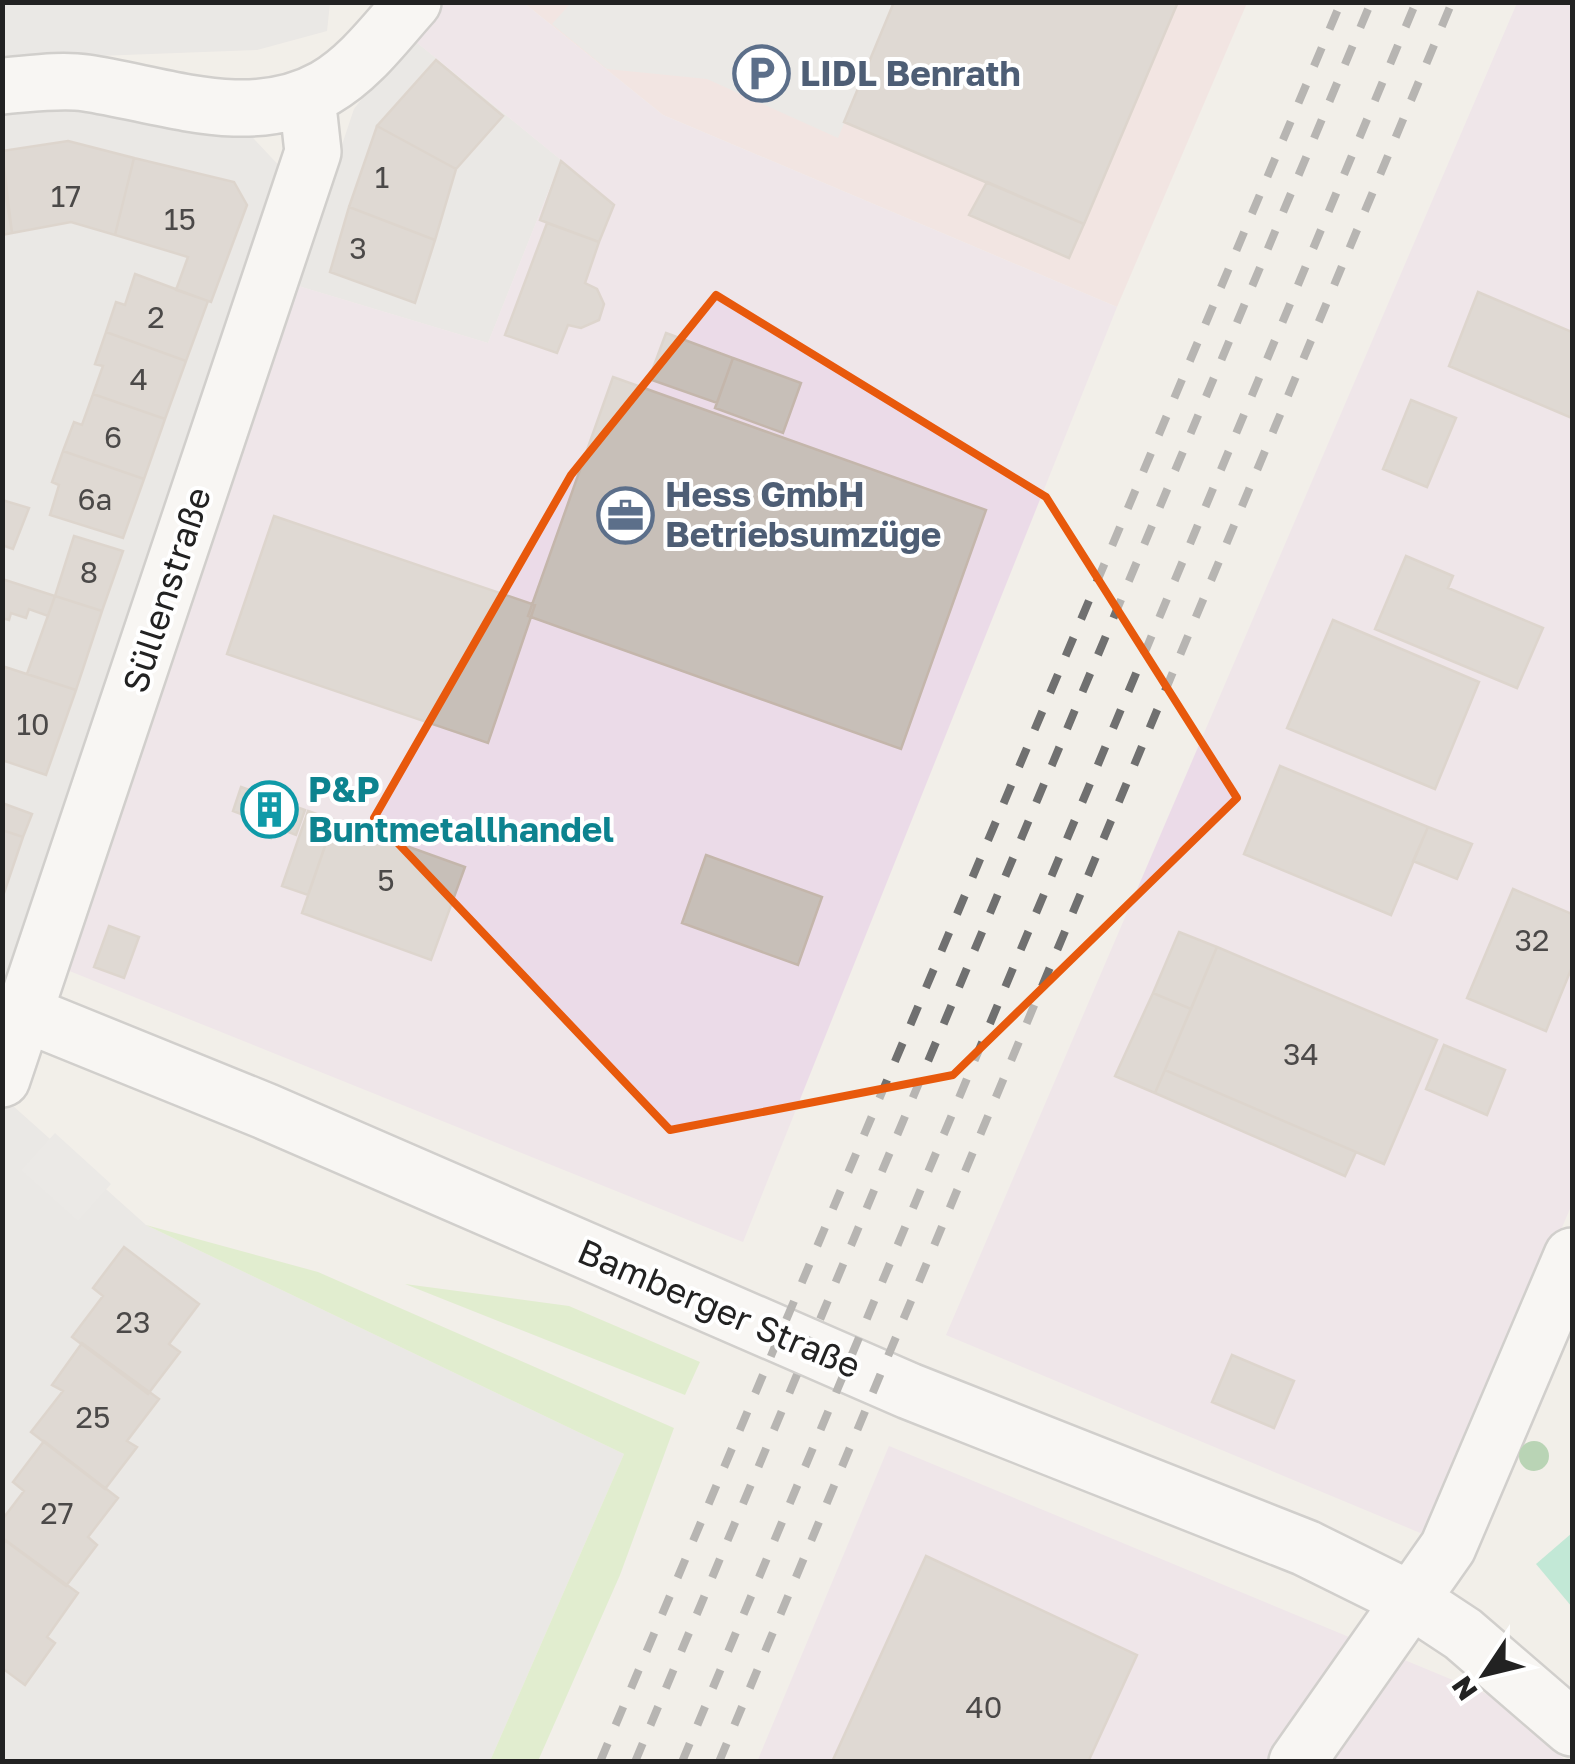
<svg xmlns="http://www.w3.org/2000/svg" width="1575" height="1764" font-family="'Golos Text',sans-serif">
<rect width="100%" height="100%" fill="#f2efe9"/>
<path fill="#e0dfdf" d="M2,3H330L327,31L257,50L71,57L3,66Z
M410,37L561,160L488,343L295,285L354,109Z
M78,97L241,125L285,172L3,1035V106Z
M2,1096L146,1225L624,1454L490,1761H3Z"/>
<path fill="#f2dad9" d="M524,3H1247L1117,307L663,115Z"/>
<path fill="#ebdbe8" d="M439,3H524L663,115L1117,307L743,1242L62,968L295,285L488,343L561,160L410,37Z
M1517,3H1572V1204L1430,1537L946,1335Z
M889,1446L1501,1700L1566,1761L757,1762Z"/>
<path fill="#cdebb0" d="M146,1225L318,1272L674,1428L620,1575L538,1761H490L624,1454Z
M405,1284L569,1306L700,1362L685,1395Z"/>
<path fill="#88e0be" d="M1572,1533V1607L1536,1564Z"/>
<path fill="#e2e2e2" d="M571,3H894L838,138L707,79L607,69L552,24Z
M55,1133L111,1184L78,1221L21,1170Z"/>
<path fill="#c7bfb8" stroke="#c4b6ab" stroke-width="2.5" d="M894,2H1178L1084,224L844,122Z
M436,60L503,116L456,169L377,126Z
M377,126L456,169L435,240L349,207Z
M68,141L134,158L115,235L71,222L12,233L2,151Z
M134,158L234,182L247,205L211,302L176,290L188,257L115,235Z
M561,161L614,205L599,242L540,220Z
M2,172L12,233L2,235Z
M987,182L1084,224L1069,258L969,215Z
M349,207L435,240L415,303L330,272Z
M547,223L599,242L585,283L597,289L604,304L599,320L581,328L568,325L557,353L505,335Z
M135,274L208,301L186,361L106,332L116,302L125,305Z
M1478,292L1572,332V418L1449,366Z
M106,332L186,361L165,419L93,394L103,366L95,364Z
M666,333L733,358L717,403L649,379Z
M733,358L801,383L783,433L715,408Z
M613,377L986,510L901,749L528,616Z
M93,394L165,419L144,479L63,451L74,422L82,425Z
M1411,400L1456,418L1427,487L1383,469Z
M63,451L144,479L123,538L50,515L59,485L52,482Z
M2,500L29,508L13,549L2,545Z
M274,516L535,605L488,743L227,654Z
M74,536L123,551L102,611L55,596Z
M1406,556L1453,576L1448,588L1543,628L1517,688L1375,629Z
M2,579L55,596L48,616L29,609L26,618L11,613L9,620L2,618Z
M55,596L102,611L76,690L27,674Z
M1333,620L1479,682L1435,789L1287,728Z
M2,666L76,690L46,775L2,760Z
M1280,766L1428,827L1391,915L1244,854Z
M241,787L305,810L296,835L233,811Z
M2,803L32,814L23,837L2,830Z
M308,811L334,820L308,895L282,886Z
M334,820L465,867L431,960L302,913Z
M259,821L274,827L271,838L254,832Z
M1428,827L1472,844L1457,879L1413,861Z
M2,830L23,837L3,896H2Z
M706,855L822,897L798,965L682,923Z
M1513,889L1572,914V967L1546,1031L1467,998Z
M109,926L139,937L124,978L94,967Z
M1179,932L1217,947L1191,1009L1153,993Z
M1217,947L1437,1040L1384,1164L1165,1070Z
M1153,993L1191,1009L1155,1093L1115,1076Z
M1444,1045L1505,1070L1487,1115L1426,1089Z
M1165,1070L1356,1152L1345,1176L1155,1093Z
M124,1247L199,1304L169,1344L180,1352L148,1394L72,1337L103,1296L93,1288Z
M82,1343L159,1399L127,1441L137,1447L105,1489L31,1432L63,1391L52,1385Z
M1232,1355L1294,1381L1274,1428L1212,1402Z
M44,1441L118,1498L88,1537L97,1545L66,1586L2,1538V1520L24,1491L13,1482Z
M4,1539L78,1593L47,1637L55,1643L25,1685L2,1668Z
M926,1556L1137,1655L1088,1762H832Z"/>
<g fill="none" stroke-linecap="round" stroke-linejoin="round">
<defs>
<path id="minor" d="M2,86C29,84 60,79 86,83C165,95 250,130 325,88C360,68 386,32 413,2
M26,1014L265,1111L909,1391L1306,1548L1413,1601L1463,1634L1572,1728
M2,1079L313,152L307,97
M1297,1762L1448,1547L1572,1256"/>
</defs>
<use href="#minor" stroke="#a9a9a9" stroke-width="60"/>
<use href="#minor" stroke="#fff" stroke-width="55"/>
<path stroke="#707070" stroke-width="8" stroke-dasharray="20 20" stroke-linecap="butt" d="M600,1762L1341,2
M635,1762L1371,2
M682,1762L1416,2
M719,1762L1452,2"/>
</g>
<circle fill="#74b475" cx="1534" cy="1456" r="15"/>
<path d="M0 0H1575V1764H0ZM716,295L1046,497L1237,798L953,1075L670,1130L374,818L571,475Z" fill="#f2efe9" fill-opacity=".55" fill-rule="evenodd"/>
<path fill="none" stroke="#e8590c" stroke-width="8" stroke-linejoin="round" d="M716,295L1046,497L1237,798L953,1075L670,1130L374,818L571,475Z"/>
<defs>
<symbol id="parking-ring" viewBox="-11 -11 22 22"><circle r="9.5" fill="#fff" stroke="#5c6f8a" stroke-width="1.5"/><path d="M-3.5-5.5H1a3.5 3.5 0 0 1 0 7H-1V5.5H-3.5ZM-1-3.4V-.6H.8a1.4 1.4 0 0 0 0-2.8Z" fill="#5c6f8a"/></symbol>
<symbol id="office-ring" viewBox="-11 -11 22 22"><circle r="9.5" fill="#fff" stroke="#5c6f8a" stroke-width="1.5"/><path d="M-6-3h4V-5.5h4V-3h4V5H-6ZM-1-4.5V-3h2v-1.5ZM-6 0V1H6V0Z" fill="#5c6f8a"/></symbol>
<symbol id="building-ring" viewBox="-11 -11 22 22"><circle r="9.5" fill="#fff" stroke="#0f9aa8" stroke-width="1.5"/><path d="M-4-6H4V6H1V3H-1V6H-4ZM-2.5-4.3h1.7v1.8h-1.7ZM.8-4.3h1.7v1.8H.8ZM-2.5-1h1.7V.8h-1.7ZM.8-1h1.7V.8H.8Z" fill="#0f9aa8"/></symbol>
</defs>
<g fill-rule="evenodd">
<use href="#parking-ring" x="730" y="42" width="63" height="63"/>
<use href="#office-ring" x="594" y="484" width="63" height="63"/>
<use href="#building-ring" x="238" y="778" width="63" height="63"/>
</g>
<g text-anchor="middle" stroke-width="8" stroke-linejoin="round" paint-order="stroke">
<g font-size="30" fill="#4b4948">
<text x="382" y="188">1</text>
<text x="66" y="207">17</text>
<text x="180" y="230">15</text>
<text x="358" y="259">3</text>
<text x="156" y="328">2</text>
<text x="139" y="390">4</text>
<text x="113" y="448">6</text>
<text x="95" y="510">6a</text>
<text x="89" y="583">8</text>
<text x="33" y="735">10</text>
<text x="386" y="891">5</text>
<text x="1532" y="951">32</text>
<text x="1301" y="1065">34</text>
<text x="133" y="1333">23</text>
<text x="93" y="1428">25</text>
<text x="57" y="1524">27</text>
<text x="984" y="1718">40</text>
</g>
<g font-size="35" font-weight="bold" fill="#4e5e75" stroke="#fff" text-anchor="start">
<text x="800" y="86">LIDL Benrath</text>
<text x="665" y="507">Hess GmbH<tspan x="665" dy="40">Betriebsumzüge</tspan></text>
</g>
<g font-size="35" fill="#222" stroke="#fff">
<text transform="translate(167 590) rotate(-72)" y="12">Süllenstraße</text>
<text transform="translate(719 1309) rotate(23)" y="12">Bamberger Straße</text>
</g>
<g font-size="35" font-weight="bold" fill="#0d838f" stroke="#fff" text-anchor="start">
<text x="308" y="802">P&amp;P<tspan x="308" dy="40">Buntmetallhandel</tspan></text>
</g>
</g>
<rect width="1575" height="1764" fill="none" stroke="#222222" stroke-width="10"/>
<g transform="translate(1485 1674) rotate(235)" stroke="#ffffff" stroke-width="8" paint-order="stroke">
<path d="M0-8L18 38L0 25L-18 38Z" fill="#222222"/>
<text y="-15" font-size="28" font-weight="bold" text-anchor="middle" fill="#222222">N</text>
</g>
</svg>
